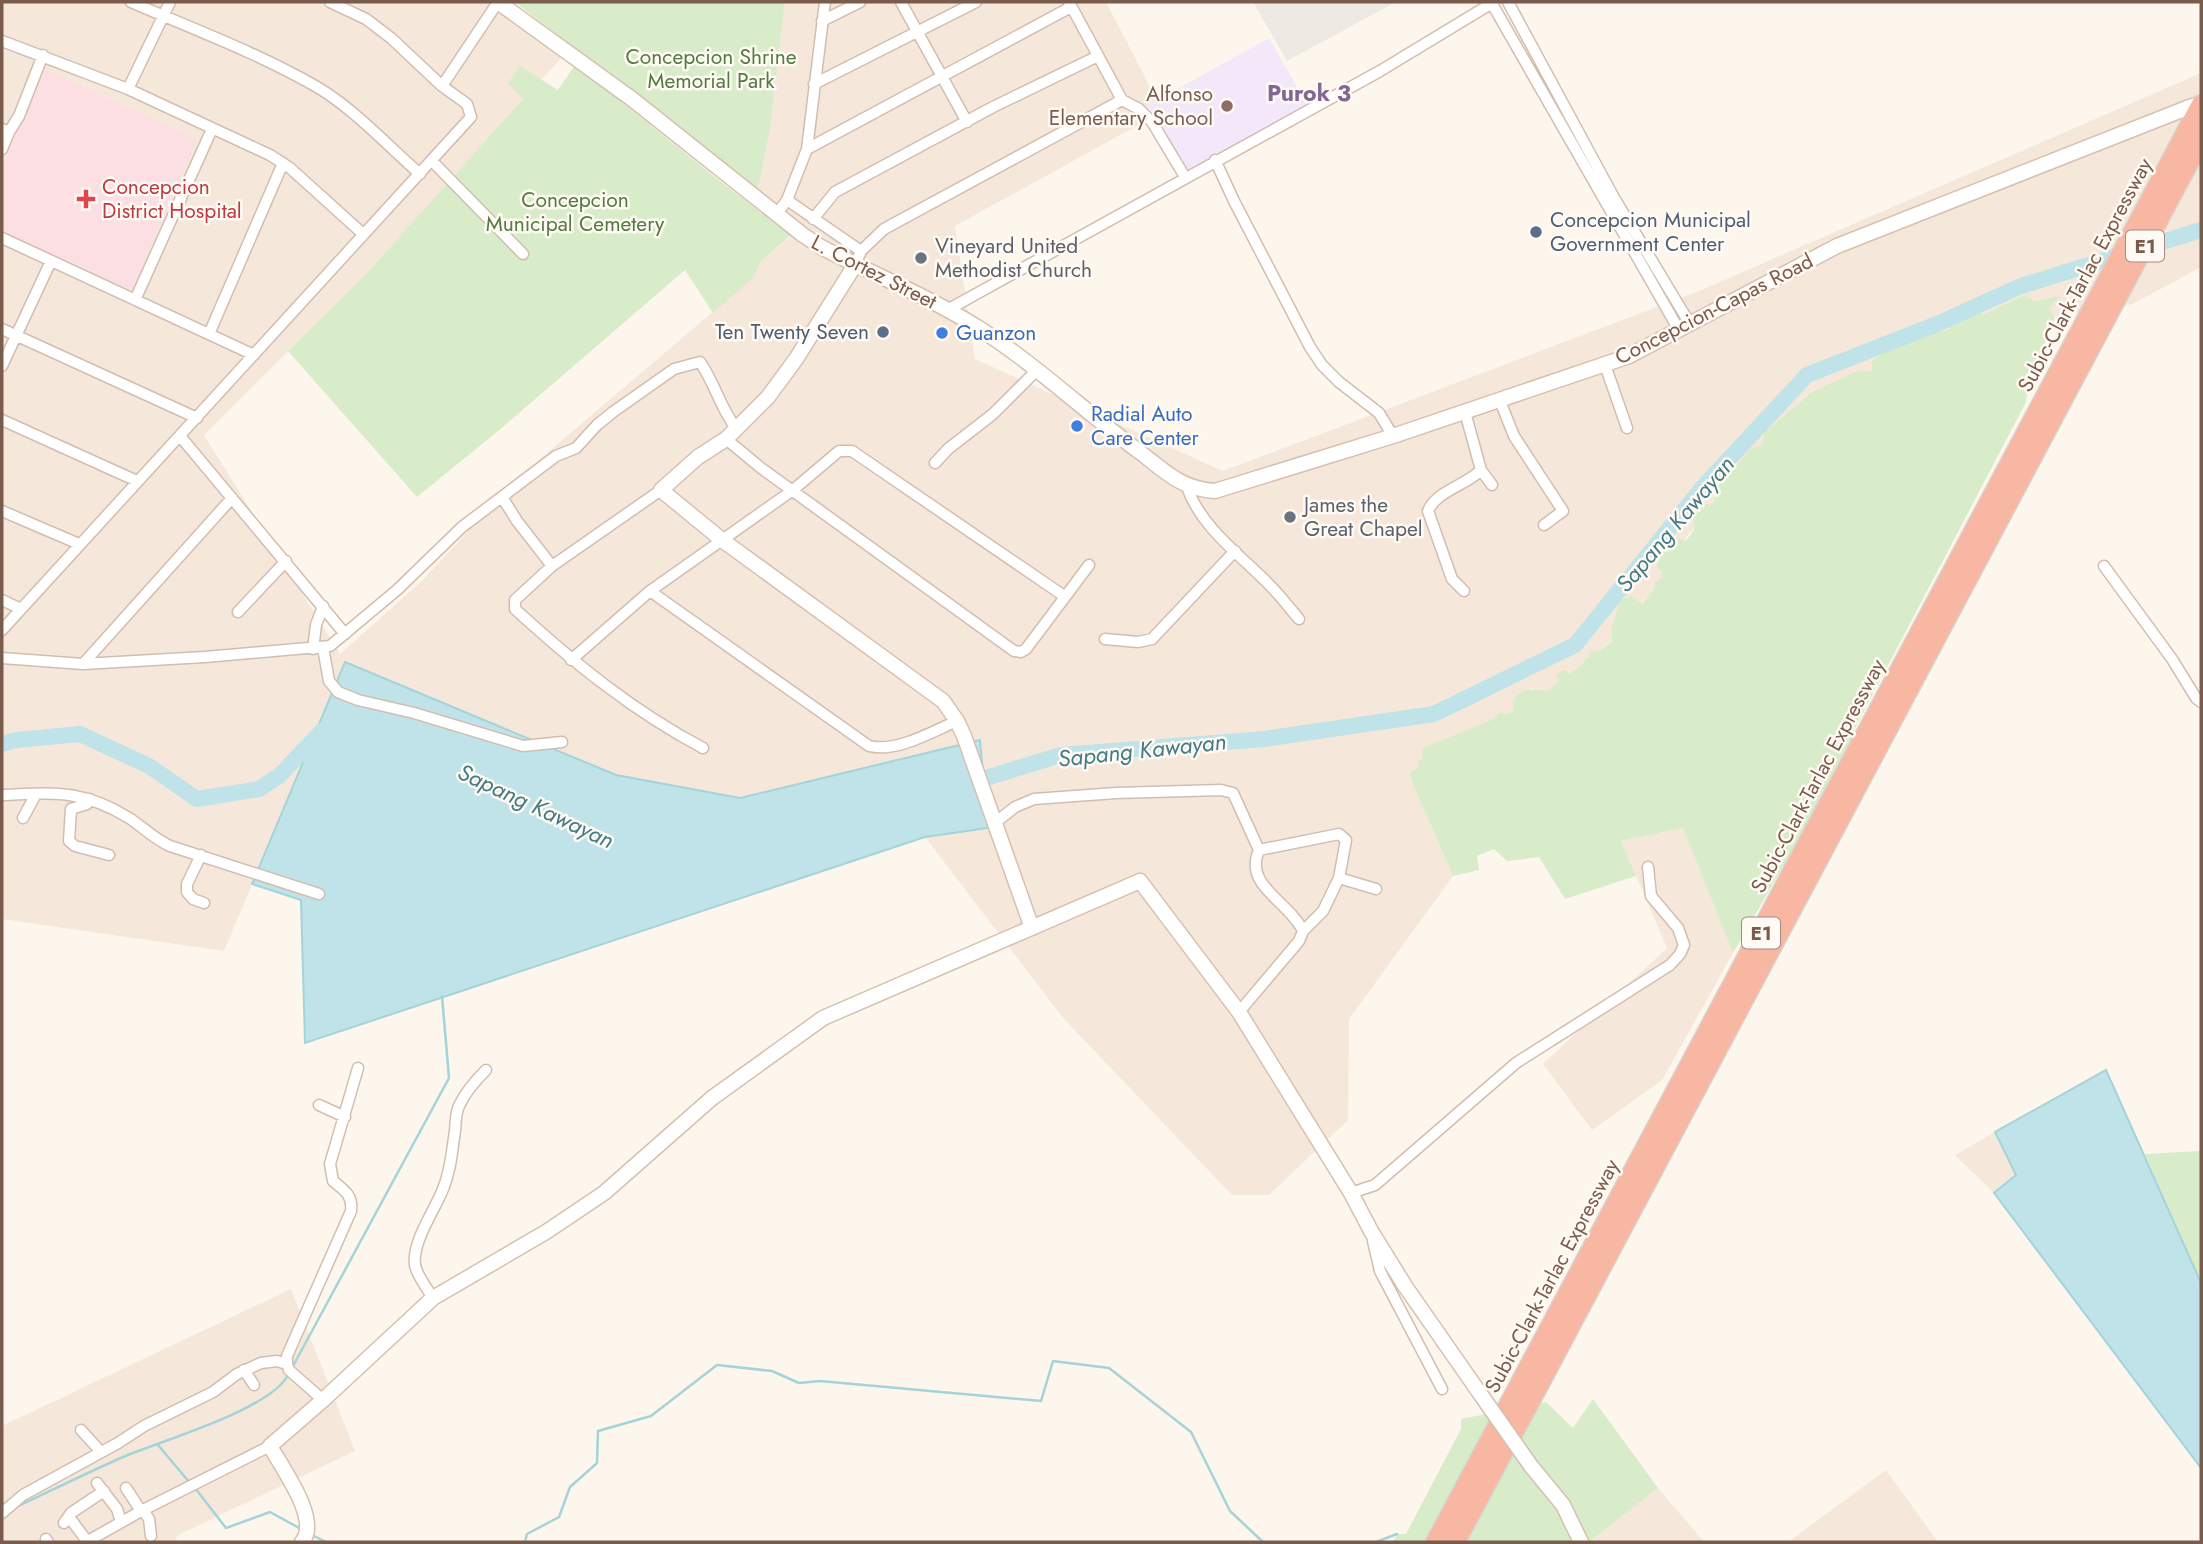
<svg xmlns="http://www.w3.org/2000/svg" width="2203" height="1544" font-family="Jost,sans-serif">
<rect width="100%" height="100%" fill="#fdf6ec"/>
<path fill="#f5e8da" d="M2,2H507L572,46L368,272L204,435L340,654L423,580L514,481L754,277L761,261L791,236L738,196L758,190L770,129L785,2H1106L1157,100L1147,106L1153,117L955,226L975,359L1223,471L1699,291L2201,73V267L2133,304L2055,317L2049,309L2059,297L2035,301L2025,295L1983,316L1979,310L1945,331L1923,332L1918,341H1911L1908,338L1904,340L1903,344L1890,348L1873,372L1811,393L1788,413L1762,445L1751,448L1736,466L1730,463L1728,477L1717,488L1713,505L1692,506L1694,529L1686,537L1685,543L1670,552L1663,571V578L1654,589L1641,604L1611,629L1612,640L1598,652L1585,659L1582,665L1547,691L1530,688L1513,711L1507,714L1500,712L1491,720L1422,748L1423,760L1412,782L1453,876L1349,1019L1348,1120L1269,1195H1232L1064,1019L925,837L988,828L980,740L740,798L616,775L345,663L224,951L2,919Z
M1683,828L1733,953L1662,1080L1592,1130L1543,1064L1667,948L1621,841Z
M1995,1132L2016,1176L1994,1193L1955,1155Z
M291,1289L355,1451L178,1535L174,1542H2V1426Z
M1886,1470L1938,1542H1788Z
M1658,1488L1704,1542H1589Z"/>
<path fill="#efe9e4" d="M1253,2H1396L1287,61Z"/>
<path fill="#f3e8fa" d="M1269,38L1307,105L1185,173L1147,106Z"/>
<path fill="#fbdfe3" d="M46,70L197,139L132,290L2,233V166Z"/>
<path fill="#d8ecc9" d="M515,2H785L770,129L758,190Z
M575,65C647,121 717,181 791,235L761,261L754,277L713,313L685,270L498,431L417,497L288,351L368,272L523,99L508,83L520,66L558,90Z
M2025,295L2035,301L2060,296L2049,309L2055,317L2030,383L2025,404L1853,732L1855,743L1733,953L1683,828L1621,841L1636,876L1565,899L1539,857L1507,861L1494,849L1477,856L1479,870L1453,876L1412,782L1410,772L1419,768L1418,761L1423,759L1422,748L1491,720L1500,712L1507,714L1513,711C1512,688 1529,688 1547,691L1559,681L1556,674L1565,670L1569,674L1582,665L1585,659L1589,657V653L1595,650L1598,652L1612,641L1611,629L1621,600L1632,596L1642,604L1654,589L1655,582L1663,577L1662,571L1657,568L1661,552H1669V543L1679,538L1685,542L1694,530L1692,505L1695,502L1713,505L1717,488L1727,477L1725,469L1730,462L1736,466L1751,448L1762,445L1765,432L1811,393L1860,370L1872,372V361L1890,348L1903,345V340L1908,338L1911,341H1918L1923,332L1945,331L1980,309L1983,315Z
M2201,1151V1283L2145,1154Z
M1593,1399L1658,1488L1589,1542H1393L1397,1534H1406L1461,1429V1419L1546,1402L1573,1428Z"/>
<path fill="#bfe3e8" stroke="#a5d3da" stroke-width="2" d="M345,662L616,775L740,798L980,740L988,828L925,837L305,1043L301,900L252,884Z
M2106,1070L2201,1283V1468L1994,1193L2016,1175L1995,1132Z"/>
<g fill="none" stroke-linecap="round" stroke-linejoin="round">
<path stroke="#a5d3da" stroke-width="2.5" d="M293,1366L449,1078L442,996
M158,1445L190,1483
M195,1488L226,1528L270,1512L301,1529
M16,1507C52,1490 87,1473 123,1457C160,1441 270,1410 288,1375
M310,1534L326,1542
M525,1542L527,1534L559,1517L570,1487L597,1463L598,1431L651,1416L717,1365L772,1371L799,1383L820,1381L1041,1401L1053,1361L1109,1368L1191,1432L1230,1511L1263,1542
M1376,1542L1397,1534"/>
<path stroke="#bfe3e8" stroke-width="16" d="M2,744L16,740L80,734L149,766L197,799L259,789L279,776L322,731L326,730
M966,784L1061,755L1264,739L1434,714L1575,645L1703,487L1807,375L1937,324L2021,286L2201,230"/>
<defs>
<path id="street" d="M131,2C193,29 258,53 317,87C353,108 388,146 420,174
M901,2L967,122
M1069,2L1122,100L1139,109L1152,122L1185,177
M1491,2L1679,330
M1508,2L1613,196L1690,324
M822,21L860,2
M2,41L128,89L270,155L290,168L362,233
M814,84L976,2
M442,86L498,2
M128,89L170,2
M2,129L9,132L19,116L43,55
M2,149L9,132
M807,149L1071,7
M1215,160L1234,201L1310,347L1322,365L1339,382L1379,413L1393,436
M432,161L523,254
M787,200L861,251
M776,215L787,200L807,149L825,2
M813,219L835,192L993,107L1098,56
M2,238L254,355
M855,265L861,251L884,229L1122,100
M135,300L212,129
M949,309L1380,71L1494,2
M2,329L197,418
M209,334L283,163
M1605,365L1627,428
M2,366L51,261
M1500,401L1514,436L1563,511L1544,525
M2,420L137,481
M180,436L345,634
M726,439L761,468L1014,651L1021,652L1026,649L1089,565
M935,463L948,449L993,414L1037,370
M1481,470L1492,485
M1187,487C1202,531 1248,560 1278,594C1285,602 1292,611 1299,619
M661,490L552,566L515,600V609C574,663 633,711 703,748
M502,497L517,521L552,566
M2,511L79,544
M2104,566L2172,659L2196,698L2201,702
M650,591L869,746C897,753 933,731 957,721
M1464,591L1452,579L1428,511C1436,491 1467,485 1481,470L1465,412
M2,600L21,609
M238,612L286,561
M2,630L471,117L467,104L442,86L391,38L366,19L330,2
M1105,639L1138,642L1152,639L1235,551
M323,648L329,681L338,692L358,700L414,713L523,746L562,742
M313,649L316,625L323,606
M2,658L83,664L205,657L330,646L397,590L462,527L556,456L576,448L597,425L613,412L674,369L700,362C715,383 720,408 736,428
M571,660L650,591L793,490L839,451H852L1064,596
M83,664L232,498
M2,795C54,793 82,789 129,818C143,827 154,839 170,846L319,894
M90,799L87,804L71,809L69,841L75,846L109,855
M23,818L36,794
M996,822L1015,807L1034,799L1116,793L1221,790L1233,793L1259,850
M201,855L187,884V892L193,899L204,903
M1303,931L1323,911L1339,878
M1239,1012L1299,941L1303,931C1289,901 1243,886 1259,850L1339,834L1346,840L1339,878L1376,889
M319,1105L345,1117
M1351,1193L1375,1185L1516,1063L1670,965L1680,954L1684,945L1678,928L1651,896L1648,867
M1373,1241L1380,1271L1442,1389
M433,1298C427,1288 417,1276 415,1265C412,1241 435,1210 443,1189C451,1170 452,1150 455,1131C456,1122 455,1112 460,1104C466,1091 476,1080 486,1070
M244,1370L254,1385
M323,1400L289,1370L287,1364V1356L351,1211C353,1195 344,1190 333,1181L330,1164L358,1068
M81,1430L101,1452
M97,1483L117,1509L121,1522
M126,1488L141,1511
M143,1510L149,1519L151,1536
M2,1513L23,1495L118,1443L144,1426L213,1392L237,1374L261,1363L277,1361L287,1364
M69,1517L87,1541
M64,1523L71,1513L104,1491
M46,1539L48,1542
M86,1542L143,1510L270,1446"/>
<path id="secondary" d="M498,2L632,99L803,235L821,247C872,274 928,296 977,327C1034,363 1083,410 1137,450C1164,470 1180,489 1215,491L1393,436L1629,356L1837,246L2192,106
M855,265L796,359L768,397L726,439L698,457L661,490L722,540L943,701L957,721L964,736L1032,928
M1531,1466L1563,1505L1581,1542
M302,1542C321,1520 282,1468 270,1446L323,1400L433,1298L546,1232L604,1193L712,1098L823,1018L1140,881L1239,1012L1351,1193L1371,1231L1405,1286L1481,1395"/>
<path id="highway" d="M1436,1542L2201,105
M1455,1542L2201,139"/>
</defs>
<use href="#street" stroke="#d1beb0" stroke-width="13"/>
<use href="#secondary" stroke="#d6c0b0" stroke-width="17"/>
<use href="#highway" stroke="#dad1cd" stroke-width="22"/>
<use href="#street" stroke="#fff" stroke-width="10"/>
<use href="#secondary" stroke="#fff" stroke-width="14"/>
<use href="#highway" stroke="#f7b7a3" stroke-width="19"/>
<defs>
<path id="secondary-bridge" d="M1481,1395L1531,1466"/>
</defs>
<use href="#secondary-bridge" stroke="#d6c0b0" stroke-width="17" stroke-linecap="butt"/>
<use href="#secondary-bridge" stroke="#fff" stroke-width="14"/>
</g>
<circle fill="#8d6e63" stroke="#fffaf3" stroke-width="2.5" cx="1227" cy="106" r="7"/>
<path fill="#e0444e" stroke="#fffaf3" stroke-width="2.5" d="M82.5 188.5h7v7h7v7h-7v7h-7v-7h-7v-7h7z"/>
<g fill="#5c6f8a" stroke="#fffaf3" stroke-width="2.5">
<circle cx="1536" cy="232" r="7"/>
<circle cx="883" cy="332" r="7"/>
</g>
<g fill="#6b7280" stroke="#fffaf3" stroke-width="2.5">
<circle cx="921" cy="258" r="7"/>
<circle cx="1290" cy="517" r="7"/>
</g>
<g fill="#3f7fe0" stroke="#fffaf3" stroke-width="2.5">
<circle cx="942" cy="333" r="7"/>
<circle cx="1077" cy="426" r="7"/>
</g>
<g text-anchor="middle" stroke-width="5" stroke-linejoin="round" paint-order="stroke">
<g fill="#fffaf3" stroke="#a28b7f" stroke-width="2">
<rect x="2126" y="230.5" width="38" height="31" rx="5"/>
<rect x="1742" y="917.5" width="38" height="31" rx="5"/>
</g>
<g font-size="19" font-weight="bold" fill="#7a5c4d">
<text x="2145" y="253">E1</text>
<text x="1761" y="940">E1</text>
</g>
<g font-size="21" fill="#537a41" stroke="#fffaf3">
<text x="711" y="64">Concepcion Shrine<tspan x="711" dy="24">Memorial Park</tspan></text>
<text x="575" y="207">Concepcion<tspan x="575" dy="24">Municipal Cemetery</tspan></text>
</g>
<g font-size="21" fill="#785e54" stroke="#fffaf3" text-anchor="end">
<text x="1213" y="101">Alfonso<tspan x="1213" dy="24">Elementary School</tspan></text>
</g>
<g font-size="21" fill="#be3a42" stroke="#fffaf3" text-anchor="start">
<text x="102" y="194">Concepcion<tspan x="102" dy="24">District Hospital</tspan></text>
</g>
<g font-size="21" fill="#4e5e75" stroke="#fffaf3" text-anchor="start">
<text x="1550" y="227">Concepcion Municipal<tspan x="1550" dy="24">Government Center</tspan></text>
<text x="869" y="339" text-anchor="end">Ten Twenty Seven</text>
</g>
<g font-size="21" fill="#5b616d" stroke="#fffaf3" text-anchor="start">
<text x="935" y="253">Vineyard United<tspan x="935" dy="24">Methodist Church</tspan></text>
<text x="1304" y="512">James the<tspan x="1304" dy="24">Great Chapel</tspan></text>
</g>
<g font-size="21" fill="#7a5c4d" stroke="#fffaf3">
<text transform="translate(874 272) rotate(27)" y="7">L. Cortez Street</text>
<text transform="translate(2085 275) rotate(-62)" y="7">Subic-Clark-Tarlac Expressway</text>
<text transform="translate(1714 309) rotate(-27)" y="7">Concepcion-Capas Road</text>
<text transform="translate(1818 776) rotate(-62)" y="7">Subic-Clark-Tarlac Expressway</text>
<text transform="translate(1552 1276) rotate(-62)" y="7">Subic-Clark-Tarlac Expressway</text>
</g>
<g font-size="21" fill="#366cbe" stroke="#fffaf3" text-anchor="start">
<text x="956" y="340">Guanzon</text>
<text x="1091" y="421">Radial Auto<tspan x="1091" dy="24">Care Center</tspan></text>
</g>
<g font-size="23" font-weight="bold" fill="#846695" stroke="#fffaf3">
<text x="1309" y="101">Purok 3</text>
</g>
<g font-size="23" font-style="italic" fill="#437c86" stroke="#fffaf3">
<text transform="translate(1675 524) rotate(-50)" y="8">Sapang Kawayan</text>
<text transform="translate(1142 750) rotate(-6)" y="8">Sapang Kawayan</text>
<text transform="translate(536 806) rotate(25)" y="8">Sapang Kawayan</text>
</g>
</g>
<rect width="2203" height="1544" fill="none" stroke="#7a5c4d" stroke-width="7"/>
</svg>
